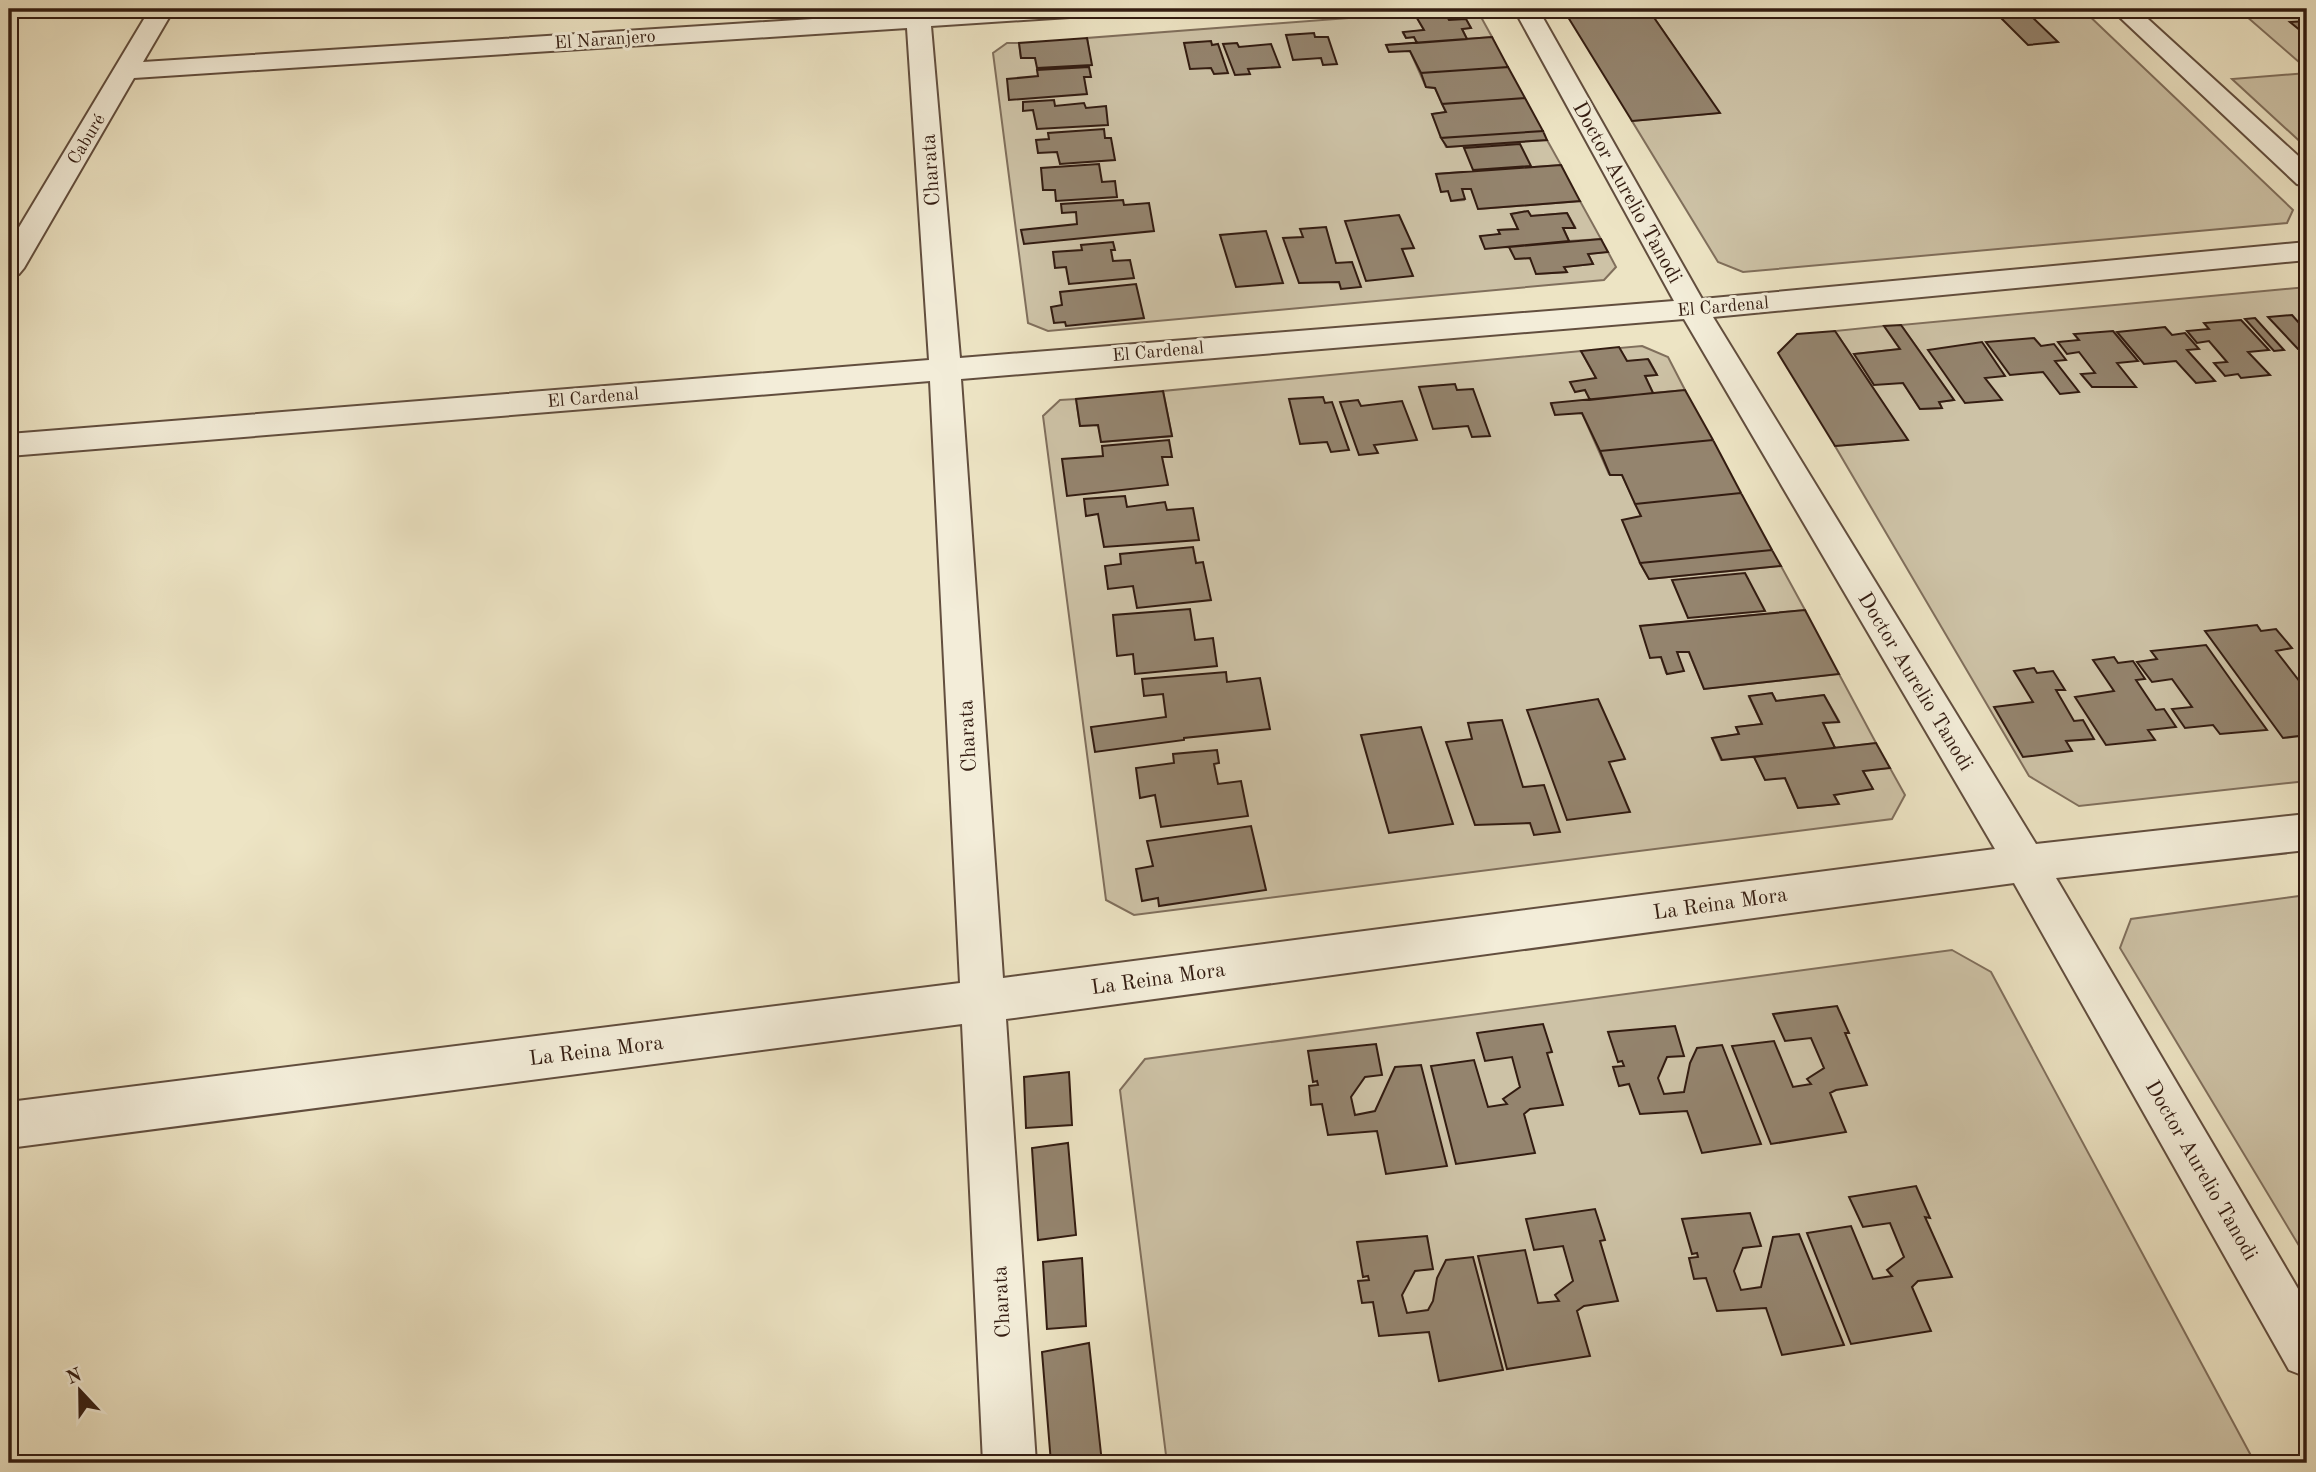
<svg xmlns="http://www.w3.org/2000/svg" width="2316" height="1472" font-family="'Old Standard TT',serif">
<rect width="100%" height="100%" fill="#ede4c4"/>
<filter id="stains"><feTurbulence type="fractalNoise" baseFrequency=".00286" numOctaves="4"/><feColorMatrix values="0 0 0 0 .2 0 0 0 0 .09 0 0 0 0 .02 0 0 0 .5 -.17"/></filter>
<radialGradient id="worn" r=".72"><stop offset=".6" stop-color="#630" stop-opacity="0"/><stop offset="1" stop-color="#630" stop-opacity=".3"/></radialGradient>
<path fill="#cdc2a6" stroke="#806f5c" stroke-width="2" d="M1648,9H2082L2293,210L2287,223L1743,272L1718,262L1632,121L1719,113Z
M2238,9H2307V69Z
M1462,10L1481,17L1492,37L1467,39L1462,29L1471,28L1466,19L1449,20L1444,11Z
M1414,13L1424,30L1403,33L1406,38L1414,37L1417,43L1387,45L1410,51L1426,87L1435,88L1446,112L1432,114L1446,147L1547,140L1561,165L1437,174L1441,192L1448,191L1452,201L1464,200L1462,189H1471L1479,209L1580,201L1601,239L1569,241L1563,228L1575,227L1567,213L1531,216L1528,211L1511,214L1518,229L1499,230L1500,234L1480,237L1485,248L1509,247L1516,259L1530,258L1537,274L1566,272L1564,267L1593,264L1588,254L1608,252L1616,267L1604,280L1048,331L1028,323L993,53L1007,43H1019L1021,58H1035L1038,68L1091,65L1087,38Z
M2307,73V148L2232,79Z
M2307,287V781L2079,806L2029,776L1835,446L1907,440L1835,331L1884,326L1900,349L1855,354L1903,383L1920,409L1941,408L1939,402L1954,400L1901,325Z
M1642,346L1668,357L1685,390L1653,393L1645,376L1657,375L1649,360L1627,361L1619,348Z
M1581,351L1596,378L1575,391L1585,390L1590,400L1551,404L1555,414L1582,413L1609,474L1622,475L1641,516L1640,563L1649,579L1781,566L1805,610L1641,626L1661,657L1666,673L1683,671L1677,652H1689L1704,689L1839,674L1876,743L1835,748L1823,723L1839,721L1824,695L1776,701L1772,693L1749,697L1762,724L1736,727L1739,734L1712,738L1721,760L1754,757L1765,779L1785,778L1798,808L1838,804L1834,795L1872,788L1863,771L1890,768L1905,795L1892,819L1134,915L1106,900L1043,416L1060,400L1076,399L1080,426L1098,425L1102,442L1172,436L1163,391Z
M2307,895V1259L2120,948L2131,919Z
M1952,950L1991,972L2255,1463H1167L1120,1090L1145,1059Z"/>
<path fill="#94846e" stroke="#331c11" stroke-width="2" d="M1563,9H1648L1720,113L1632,121Z
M1444,11L1449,20L1466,19L1471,28L1462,29L1467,39L1417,43L1414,37L1406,38L1403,32L1424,30L1414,13Z
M2027,12L2058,42L2028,45L1998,15Z
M2307,21V36L2290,22Z
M1314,33L1315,37H1328L1337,64L1323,65L1321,58L1293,60L1286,35Z
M1492,37L1508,67L1421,73L1410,51L1389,52L1386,45Z
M1087,38L1092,65L1037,68L1035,58H1021L1019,43Z
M1211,41L1212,45L1218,44L1228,73L1214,74L1211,68L1190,69L1184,43Z
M1237,43L1239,47L1271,44L1280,67L1248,69L1250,74L1235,75L1223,44Z
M1089,67L1091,77H1084L1087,94L1009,100L1007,79L1038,76L1037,70Z
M1508,67L1525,98L1442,104L1435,88L1426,87L1421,73Z
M1525,98L1543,131L1441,138L1432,114L1446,112L1442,104Z
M1054,100L1055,106L1084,103L1086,108L1106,106L1108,125L1037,129L1033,110L1023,111V102Z
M1104,129L1105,138H1111L1115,160L1060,164L1057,152L1038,153L1036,140L1049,139L1048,133Z
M1543,131L1547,140L1447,147L1441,138Z
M1520,144L1531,166L1473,170L1464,148Z
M1099,164L1102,182L1115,181L1117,197L1056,201L1055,190H1043L1041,168Z
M1561,165L1580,201L1478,209L1471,189H1462L1465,199L1451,201L1448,191L1441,192L1436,174Z
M1123,200L1124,205L1149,203L1154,231L1024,244L1021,230L1077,224L1076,212L1062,213L1061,204Z
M1528,211L1531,216L1567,213L1575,228H1563L1569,241L1485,249L1480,236L1500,234L1498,230L1518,229L1511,214Z
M1399,215L1414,248L1402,249L1413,276L1366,281L1345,221Z
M1326,227L1336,263L1352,262L1361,287L1341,289L1339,282L1299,283L1283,238L1303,237L1300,229Z
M1266,231L1283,283L1236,287L1220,235Z
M1601,239L1608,252L1588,254L1593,264L1564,267L1567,272L1536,274L1530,258L1515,259L1509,247Z
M1113,242L1115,250H1111L1113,261L1130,260L1134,278L1069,284L1066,267L1055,268L1053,252L1082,250L1081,245Z
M1136,284L1144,318L1066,326L1065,322L1054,323L1051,307L1062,305L1060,292Z
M2292,315L2299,323L2307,322V349H2298L2268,317Z
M2255,318L2284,350L2274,351L2245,319Z
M2241,320L2269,350L2248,352L2270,375L2241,378L2238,374L2225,376L2214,363L2227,362L2209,341L2197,343L2187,331L2209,329L2204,323Z
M1901,325L1954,400L1939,402L1942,408L1920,409L1903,383L1874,385L1854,354L1900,349L1884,326Z
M2165,327L2172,335L2185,333L2199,349L2187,350L2215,381L2196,383L2176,361L2144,364L2117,332Z
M1835,331L1908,440L1835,446L1778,353L1797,334Z
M2113,331L2138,361L2117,363L2136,387H2092L2081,374L2095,373L2079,352L2067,354L2058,342L2079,340L2074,334Z
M2034,338L2041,346L2054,344L2066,360L2055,361L2079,392L2060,394L2043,372L2010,375L1986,342Z
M1982,342L2005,376L1985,378L2002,400L1965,403L1928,350Z
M1619,347L1627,361L1648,359L1657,375L1645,376L1653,393L1590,400L1585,390L1575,392L1570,382L1596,378L1581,351Z
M1455,384L1457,390L1473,389L1490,436L1472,437L1468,426L1433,429L1419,387Z
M1685,390L1713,440L1600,451L1582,413L1555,415L1551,403Z
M1163,391L1172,436L1101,442L1098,425L1080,426L1076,399Z
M1323,397L1325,403L1332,402L1349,450L1331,452L1327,442L1300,444L1289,399Z
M1358,400L1361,406L1402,401L1417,440L1374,445L1378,453L1359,455L1340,402Z
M1169,440L1172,457H1162L1168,485L1067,496L1062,459L1103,456L1102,446Z
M1713,440L1741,493L1635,504L1622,475H1610L1600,451Z
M1741,493L1772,550L1640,563L1622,520L1641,516L1635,504Z
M1125,496L1127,507L1165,502L1167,510L1193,508L1199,540L1104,547L1098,514L1086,516L1084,499Z
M1193,547L1196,563L1203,562L1211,600L1137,608L1133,586L1108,589L1105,566L1121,564L1120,554Z
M1772,550L1781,566L1649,579L1640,563Z
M1745,573L1765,611L1688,618L1672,580Z
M1190,609L1195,640L1213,638L1217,666L1135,674L1133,654L1117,656L1113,615Z
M1805,610L1839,674L1704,689L1689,652H1677L1684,671L1667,674L1661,657L1650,658L1640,626Z
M2257,625L2261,631L2276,629L2292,648L2276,651L2307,691V735L2283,738L2205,631Z
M2206,645L2233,683L2267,730L2220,734L2213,725L2185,728L2172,709L2192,707L2172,679L2152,682L2137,662L2157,659L2151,651Z
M2114,657L2118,663L2133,661L2145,679L2136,680L2156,710L2164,709L2176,727L2148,730L2155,740L2106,745L2075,697L2114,691L2093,660Z
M2034,668L2037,673L2053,671L2065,690H2056L2074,721L2083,720L2094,739L2066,741L2072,751L2023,757L1994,707L2033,702L2014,671Z
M1226,672L1227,682L1260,678L1270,729L1184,738V740L1095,752L1091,727L1166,717L1163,694L1144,696L1142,679Z
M1772,693L1776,701L1824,695L1839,722L1823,723L1835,748L1722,760L1712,738L1739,734L1736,727L1762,724L1749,696Z
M1598,699L1625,759L1609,762L1630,812L1567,820L1527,710Z
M1502,720L1523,787L1544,785L1560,832L1534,835L1530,823L1475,825L1446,742L1472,739L1468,723Z
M1421,727L1453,824L1389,833L1361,735Z
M1876,743L1890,768L1863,771L1873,789L1834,795L1839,804L1798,808L1785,778L1765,780L1754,757Z
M1217,750L1219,763L1214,764L1218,784L1241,781L1248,816L1161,827L1155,795L1140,798L1136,768L1174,763L1173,754Z
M1251,826L1266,890L1159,906L1158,898L1142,901L1136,869L1153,866L1147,841Z
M1837,1006L1849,1033H1845L1867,1085L1836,1090L1830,1093L1846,1132L1771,1144L1732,1046L1774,1041L1793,1087L1811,1084L1807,1079L1824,1068L1811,1038L1785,1041L1773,1014Z
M1543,1024L1552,1052L1547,1053L1563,1105L1530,1109L1524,1114L1535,1153L1456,1164L1431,1066L1474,1060L1488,1107L1507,1104L1503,1099L1520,1087L1512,1057L1485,1061L1477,1033Z
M1675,1026L1684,1056L1667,1057L1658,1078L1664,1094L1684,1092L1690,1063L1697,1048L1722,1045L1761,1144L1702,1153L1687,1111L1640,1114L1629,1084L1619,1086L1613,1067L1624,1066L1622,1061L1618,1062L1608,1032Z
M1376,1044L1382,1075L1365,1077L1351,1097L1355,1115L1375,1111L1395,1067L1421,1065L1447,1166L1386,1174L1377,1131L1328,1135L1322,1104L1311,1105L1309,1086L1318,1085L1317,1081L1313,1082L1308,1051Z
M1069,1072L1072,1125L1026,1128L1024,1077Z
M1068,1143L1076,1235L1038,1240L1032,1148Z
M1916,1186L1930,1218L1925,1217L1952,1277L1918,1281L1912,1287L1931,1331L1851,1344L1807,1233L1851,1226L1873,1279L1892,1276L1887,1270L1904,1257L1890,1223L1863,1227L1849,1197Z
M1595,1209L1605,1240L1600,1241L1618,1301L1584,1306L1577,1311L1590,1356L1507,1369L1478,1256L1525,1250L1538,1303L1559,1301L1555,1295L1573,1281L1563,1246L1534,1250L1526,1219Z
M1750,1213L1761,1246L1743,1248L1734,1271L1741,1290L1761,1287L1773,1237L1799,1234L1844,1345L1782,1355L1766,1308L1717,1311L1706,1278L1694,1279L1689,1258L1698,1257L1697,1253L1692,1254L1682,1219Z
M1427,1236L1433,1269L1415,1271L1402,1295L1407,1313L1428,1310L1433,1301L1437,1278L1446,1260L1473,1257L1503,1370L1439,1381L1429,1332L1379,1336L1373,1302L1362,1303L1358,1281L1369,1280L1368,1276L1363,1277L1357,1242Z
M1082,1258L1086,1326L1047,1329L1043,1262Z
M1089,1343L1102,1463H1051L1042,1352Z"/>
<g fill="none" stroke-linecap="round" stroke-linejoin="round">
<defs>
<path id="minor" d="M150,9H174L143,62L906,13V9H930V12L977,9H1097L1093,14L1085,16L931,26L960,358L1674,301L1514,9H1538L1702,299L2307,242V260L1713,317L2036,844L2307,814V850L2056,878L2307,1304V1377L2289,1370L2014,883L1006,1019L1036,1463H983L962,1024L9,1148V1102L960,983L930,381L9,456V434L929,360L907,28L134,78L24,268L19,274L9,277V244ZM1684,319L1995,849L1003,978L961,379Z
M2111,9H2137L2307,164V186L2297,184Z"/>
</defs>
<use href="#minor" stroke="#624e3e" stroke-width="4"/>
<use href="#minor" fill="#f3edd9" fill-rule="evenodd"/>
</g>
<g text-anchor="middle" stroke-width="6" stroke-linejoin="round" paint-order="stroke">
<g font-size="18" fill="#331c11" stroke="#f3edd9">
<text transform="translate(605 39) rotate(-4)" y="6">El Naranjero</text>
<text transform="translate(86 139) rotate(-59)" y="6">Caburé</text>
<text transform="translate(1723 306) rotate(-5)" y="6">El Cardenal</text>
<text transform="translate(1158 351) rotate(-5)" y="6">El Cardenal</text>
<text transform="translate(593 397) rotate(-5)" y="6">El Cardenal</text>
</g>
<g font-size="21" fill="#331c11" stroke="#f3edd9">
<text transform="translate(930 170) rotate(-94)" y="7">Charata</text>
<text transform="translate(1628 192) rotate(61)" y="7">Doctor Aurelio Tanodi</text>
<text transform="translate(1916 681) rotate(59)" y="7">Doctor Aurelio Tanodi</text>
<text transform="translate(967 736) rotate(-93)" y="7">Charata</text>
<text transform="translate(1720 903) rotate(-8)" y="7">La Reina Mora</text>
<text transform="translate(1158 978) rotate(-8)" y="7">La Reina Mora</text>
<text transform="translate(596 1050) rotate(-7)" y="7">La Reina Mora</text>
<text transform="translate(2202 1170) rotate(60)" y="7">Doctor Aurelio Tanodi</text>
<text transform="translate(1001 1302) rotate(-93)" y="7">Charata</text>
</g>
</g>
<rect width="2316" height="1472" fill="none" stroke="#ede4c4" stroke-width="35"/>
<rect x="10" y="10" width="2295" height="1451" fill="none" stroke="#331c11" stroke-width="3.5"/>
<rect x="18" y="18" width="2281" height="1437" fill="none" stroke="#331c11" stroke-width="2"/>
<g transform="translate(80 1391) rotate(338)" stroke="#f3edd9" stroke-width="5" paint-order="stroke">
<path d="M0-5L12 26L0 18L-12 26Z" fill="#331c11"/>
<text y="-10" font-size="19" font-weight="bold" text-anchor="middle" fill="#331c11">N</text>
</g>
<rect width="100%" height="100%" filter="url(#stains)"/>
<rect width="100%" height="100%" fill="url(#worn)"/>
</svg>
